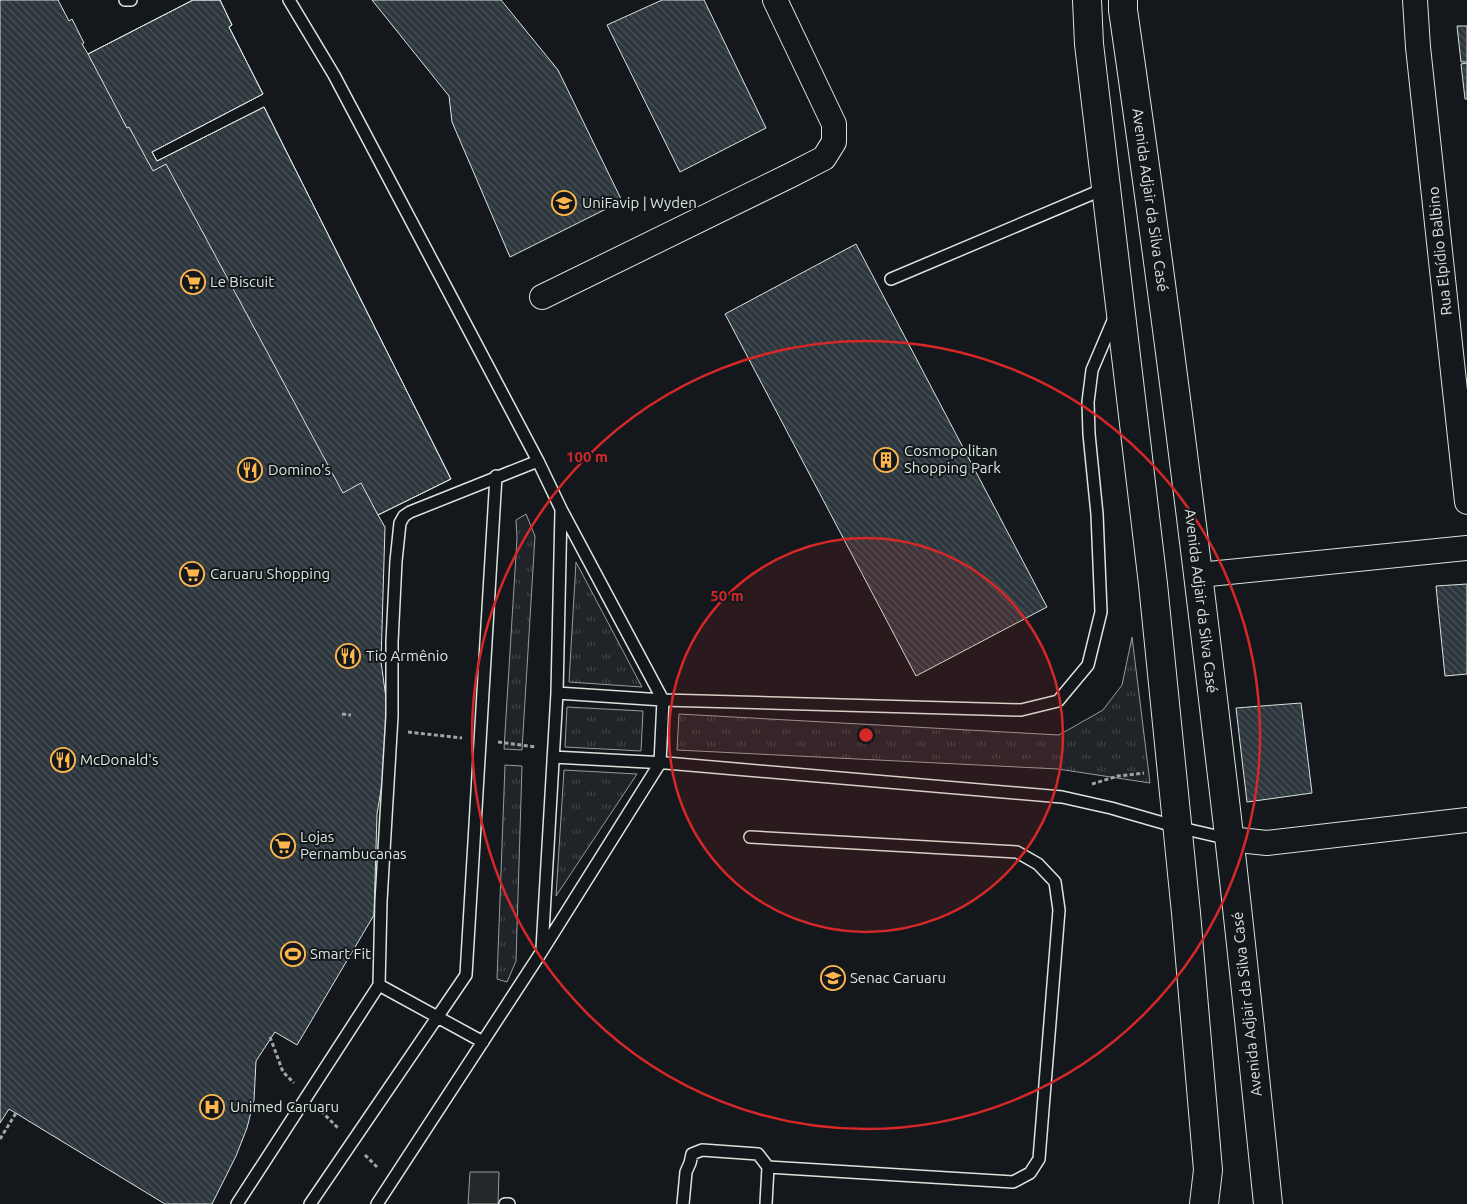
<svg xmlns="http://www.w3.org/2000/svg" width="1467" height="1204" font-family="Ubuntu,sans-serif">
<defs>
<pattern id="grass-tufts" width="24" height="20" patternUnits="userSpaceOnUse" patternTransform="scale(1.25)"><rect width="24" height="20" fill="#202428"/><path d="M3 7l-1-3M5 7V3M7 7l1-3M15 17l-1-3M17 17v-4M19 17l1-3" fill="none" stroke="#404447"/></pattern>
<pattern id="building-back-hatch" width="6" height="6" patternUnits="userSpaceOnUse" patternTransform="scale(1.25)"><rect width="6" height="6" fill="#2c363c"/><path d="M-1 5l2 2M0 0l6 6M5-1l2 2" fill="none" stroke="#4a5358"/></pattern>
</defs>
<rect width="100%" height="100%" fill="#14181c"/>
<path fill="url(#grass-tufts)" stroke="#939e99" d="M526,514L535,536L522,750L504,749L517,538L516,520Z
M576,562L642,687L569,682Z
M1132,637L1150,783L1058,769L677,750L679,714L1059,735L1103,710L1122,685Z
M567,707L643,711L641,751L565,747Z
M505,765L522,766L516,961L507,982L497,979Z
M564,770L637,774L556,896Z"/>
<path fill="#24282b" stroke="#939e99" d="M470,1172H499L498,1204H468Z"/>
<path fill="url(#building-back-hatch)" stroke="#d8e6dc" d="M0,0H58L69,21L72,19L84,43L82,44L88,54L193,0H220L232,25L229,27L263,94L152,152L157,161L264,107L451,479L378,515L385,527L381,662L387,705L383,778L377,814L374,915L297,1045L275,1032L256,1061L254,1100L247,1128L236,1156L212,1204H165L9,1109L0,1123Z
M193,0H220L232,25L229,27L263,94L152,152L157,161L264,107L451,479L378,515L361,483L343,493L166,164L153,171L129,127L127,128L88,54Z
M372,0H501L558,70L622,201L510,257L452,122L449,96Z
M662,0H704L766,128L680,172L607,25Z
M1457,26H1467V62H1461Z
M1467,63V99H1465L1461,64Z
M856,244L1047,607L916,676L725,314Z
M1467,584V674L1445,676L1436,586Z
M1301,703L1312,793L1247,802L1236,708Z"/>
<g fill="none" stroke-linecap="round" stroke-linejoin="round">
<defs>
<path id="service" d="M125,0H131
M289,0L334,75L538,461L561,509L663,700L660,763L542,951L377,1204
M891,279L1106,188
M557,693L663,700L1021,710L1058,701L1088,665L1101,612L1097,514L1089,434L1088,402L1092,370L1115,316
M553,757L666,763L1062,797L1111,808L1177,827L1229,839
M750,837L1017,852L1038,864L1055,882L1059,910L1039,1159L1030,1173L1013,1182L768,1167
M542,949L557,693L561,511
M379,985L483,1042
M237,1204L379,985L381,901L392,716V642L396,561L400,523L404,516L410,512L538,461
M310,1204L466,975L496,476
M505,1204H509
M683,1204L686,1172L690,1163L692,1154L702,1150L758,1154L768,1167L766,1204"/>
<path id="minor" d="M1415,0L1418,47L1467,502
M542,297L791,175L824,158L834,142V124L775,0
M1199,575L1467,548
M1229,839L1267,843L1467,820"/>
<path id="secondary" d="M1087,0L1089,44L1153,584L1186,913L1208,1170L1204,1204
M1123,0V10C1159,259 1191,509 1220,759C1238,907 1253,1056 1268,1204"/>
</defs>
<use href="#service" stroke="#d8e6dc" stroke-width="14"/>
<use href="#minor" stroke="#d8e6dc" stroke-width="26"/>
<use href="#secondary" stroke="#d8e6dc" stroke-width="30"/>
<path stroke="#9da8a2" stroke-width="3" stroke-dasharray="4 2.5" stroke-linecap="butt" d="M342,714L351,715
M408,732L462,738
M498,742L536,747
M1092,784L1118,776L1144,773
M270,1037L283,1072L294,1083
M321,1111L339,1129
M0,1139L16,1113
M365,1155L378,1168"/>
<use href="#service" stroke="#14181c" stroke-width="11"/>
<use href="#minor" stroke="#14181c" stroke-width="24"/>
<use href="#secondary" stroke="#14181c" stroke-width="28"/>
</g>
<circle cx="866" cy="735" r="197" fill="#d62828" fill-opacity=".12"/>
<g fill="none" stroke="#d62828" stroke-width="2.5">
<circle cx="866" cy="735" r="197"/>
<circle cx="866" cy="735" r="394"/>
</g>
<defs>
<symbol id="university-ring" viewBox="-11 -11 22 22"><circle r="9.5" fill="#14181c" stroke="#ffb74d" stroke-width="1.5"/><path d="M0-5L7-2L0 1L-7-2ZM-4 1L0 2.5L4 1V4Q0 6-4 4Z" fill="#ffb74d"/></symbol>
<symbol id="supermarket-ring" viewBox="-11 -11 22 22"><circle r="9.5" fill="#14181c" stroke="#ffb74d" stroke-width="1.5"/><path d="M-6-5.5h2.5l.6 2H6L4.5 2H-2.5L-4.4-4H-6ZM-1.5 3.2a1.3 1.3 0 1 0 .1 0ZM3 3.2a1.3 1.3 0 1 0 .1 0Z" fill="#ffb74d"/></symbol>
<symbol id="building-ring" viewBox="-11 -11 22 22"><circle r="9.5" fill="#14181c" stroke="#ffb74d" stroke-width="1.5"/><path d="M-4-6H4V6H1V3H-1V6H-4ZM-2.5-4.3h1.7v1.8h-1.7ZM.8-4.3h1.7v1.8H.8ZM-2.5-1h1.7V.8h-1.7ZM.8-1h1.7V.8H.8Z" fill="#ffb74d"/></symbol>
<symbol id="restaurant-ring" viewBox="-11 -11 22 22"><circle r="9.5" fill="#14181c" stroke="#ffb74d" stroke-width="1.5"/><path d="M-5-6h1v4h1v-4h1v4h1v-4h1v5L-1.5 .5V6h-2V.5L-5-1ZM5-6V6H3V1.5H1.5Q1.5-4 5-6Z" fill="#ffb74d"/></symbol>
<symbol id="stadium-ring" viewBox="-11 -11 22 22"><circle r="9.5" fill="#14181c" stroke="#ffb74d" stroke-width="1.5"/><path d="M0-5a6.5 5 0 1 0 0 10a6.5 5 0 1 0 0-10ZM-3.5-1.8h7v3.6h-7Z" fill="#ffb74d"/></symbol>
<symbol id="hospital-ring" viewBox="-11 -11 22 22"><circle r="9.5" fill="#14181c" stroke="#ffb74d" stroke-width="1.5"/><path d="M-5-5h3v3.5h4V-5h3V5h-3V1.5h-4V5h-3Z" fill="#ffb74d"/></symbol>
</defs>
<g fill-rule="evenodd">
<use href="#university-ring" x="550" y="189" width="28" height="28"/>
<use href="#supermarket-ring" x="179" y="268" width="28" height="28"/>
<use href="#building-ring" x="872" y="446" width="28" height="28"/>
<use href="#restaurant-ring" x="236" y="456" width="28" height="28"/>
<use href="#supermarket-ring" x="178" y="560" width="28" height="28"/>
<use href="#restaurant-ring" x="334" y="642" width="28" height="28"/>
<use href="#restaurant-ring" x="49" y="746" width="28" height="28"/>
<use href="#supermarket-ring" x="269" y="832" width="28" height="28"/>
<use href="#stadium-ring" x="279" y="940" width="28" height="28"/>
<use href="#university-ring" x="819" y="964" width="28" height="28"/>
<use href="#hospital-ring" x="198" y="1093" width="28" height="28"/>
</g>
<g text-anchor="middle" stroke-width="4" stroke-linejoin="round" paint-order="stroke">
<g font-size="15" fill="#d8e6dc" stroke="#14181c">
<text transform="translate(1150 200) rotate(82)" y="5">Avenida Adjair da Silva Casé</text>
<text transform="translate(1440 251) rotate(-96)" y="5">Rua Elpídio Balbino</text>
<text transform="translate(1201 601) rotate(83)" y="5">Avenida Adjair da Silva Casé</text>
<text transform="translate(1247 1004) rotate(-96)" y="5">Avenida Adjair da Silva Casé</text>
</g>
<g font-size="15" fill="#d8e6dc" stroke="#14181c" text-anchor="start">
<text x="582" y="208">UniFavip | Wyden</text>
<text x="210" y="287">Le Biscuit</text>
<text x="904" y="456">Cosmopolitan<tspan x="904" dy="17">Shopping Park</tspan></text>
<text x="268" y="475">Domino's</text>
<text x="210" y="579">Caruaru Shopping</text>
<text x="366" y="661">Tio Armênio</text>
<text x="80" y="765">McDonald's</text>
<text x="300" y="842">Lojas<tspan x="300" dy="17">Pernambucanas</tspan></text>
<text x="310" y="959">Smart Fit</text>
<text x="850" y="983">Senac Caruaru</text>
<text x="230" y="1112">Unimed Caruaru</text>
</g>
</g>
<circle cx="866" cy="735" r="8" fill="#d62828" stroke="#14181c" stroke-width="2.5"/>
<g font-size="15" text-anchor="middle" font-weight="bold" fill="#d62828" stroke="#14181c" stroke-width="4" stroke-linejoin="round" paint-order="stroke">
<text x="587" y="462">100 m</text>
<text x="727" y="601">50 m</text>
</g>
</svg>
